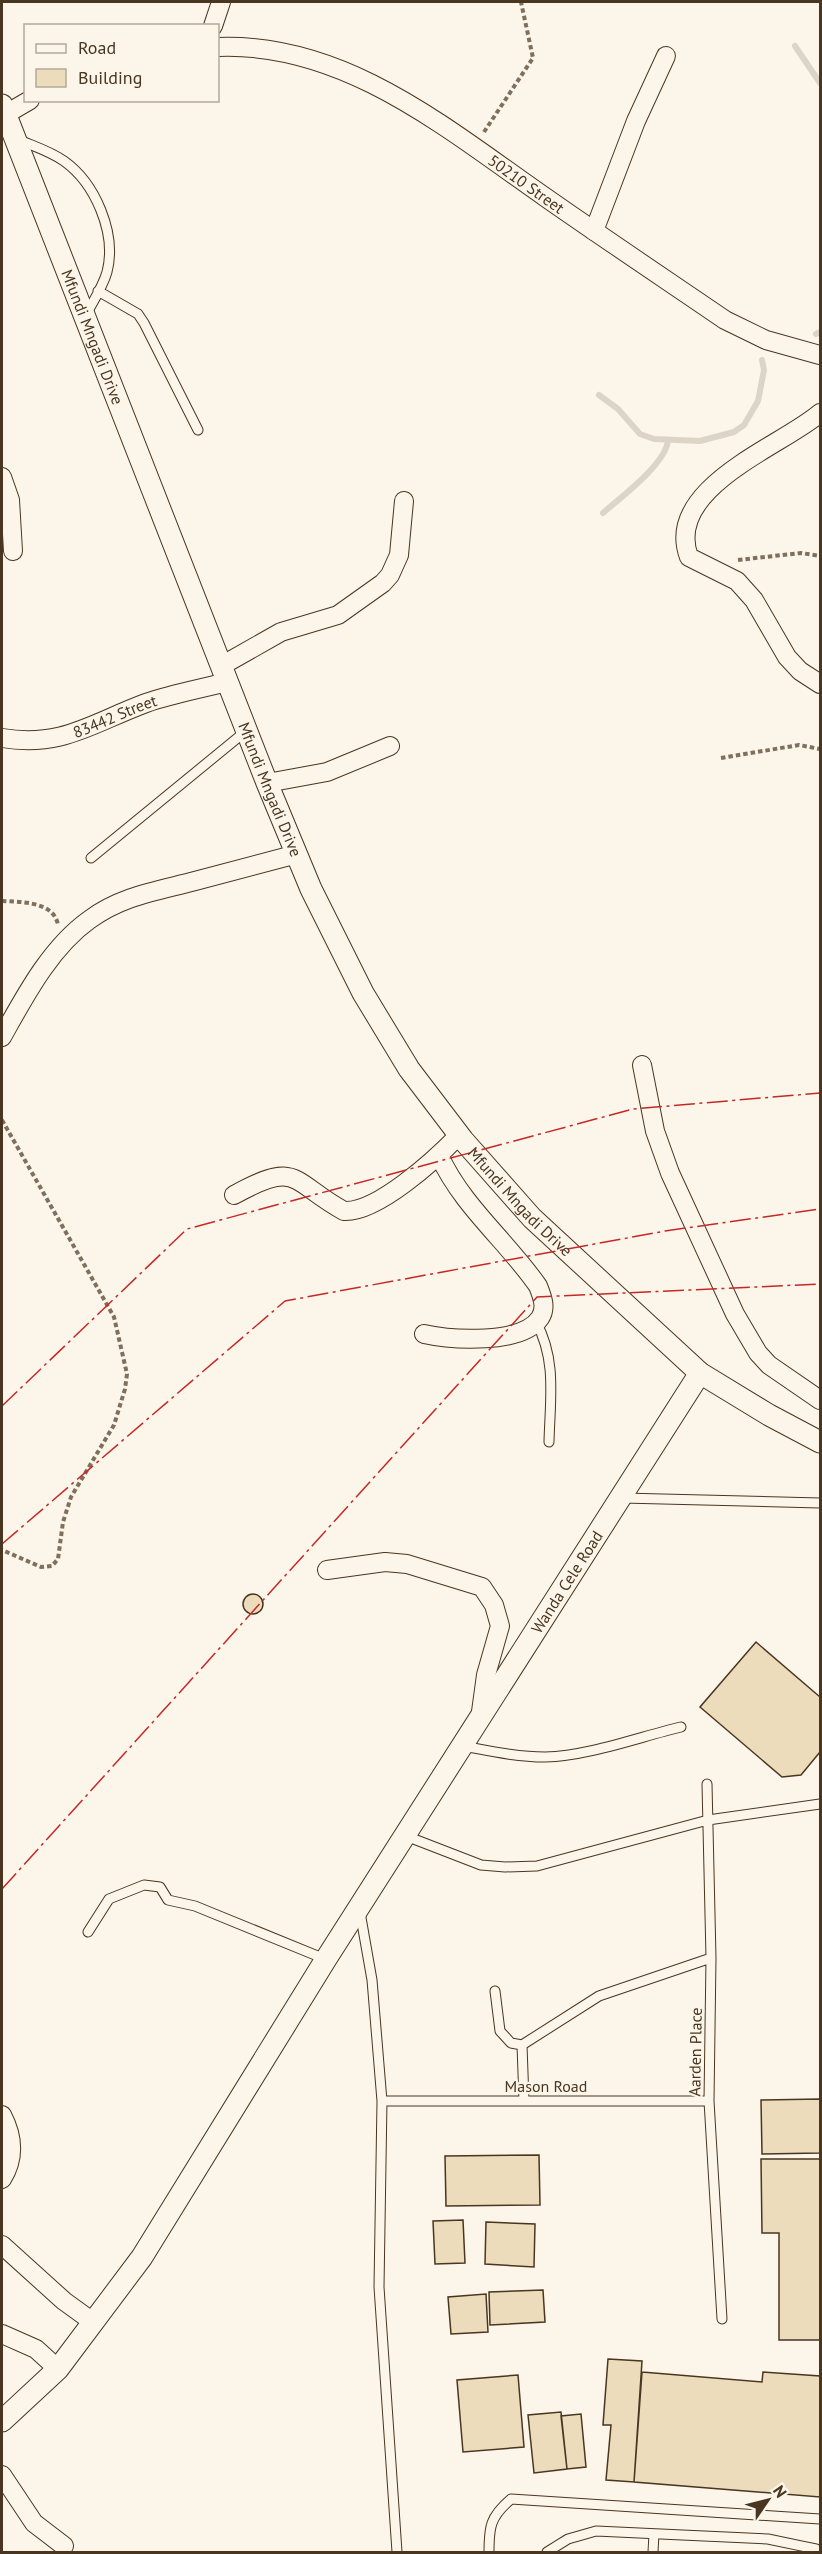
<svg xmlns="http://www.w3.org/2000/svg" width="822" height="2554" font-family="'PT Sans',sans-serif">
<rect width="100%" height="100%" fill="#fbf6e9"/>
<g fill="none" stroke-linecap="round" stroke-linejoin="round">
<path stroke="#dcd4c6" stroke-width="6" d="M795,46L820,83
M816,334L820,332
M599,395L618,409L640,434L654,439L700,441L734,432L744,425L758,401L764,370L762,360
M603,513C621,497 666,464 668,440"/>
</g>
<path fill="#ecdcbc" stroke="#4a3520" stroke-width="1.5" d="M243 1604a10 10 0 1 1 20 0a10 10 0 1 1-20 0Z
M756,1642L820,1697V1752L801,1775L782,1777L700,1707Z
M820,2099V2153L762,2154L761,2100Z
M539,2155L540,2205L446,2206L445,2156Z
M761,2159H820V2340H779V2233H762Z
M463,2220L465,2263L435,2264L433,2221Z
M486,2222L535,2224L534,2267L485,2264Z
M543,2290L545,2322L490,2325L489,2292Z
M486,2294L488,2332L451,2334L448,2297Z
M608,2359L642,2361L634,2482L606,2480L611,2425H603Z
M642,2372L762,2382L763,2372L820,2376V2497L634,2482Z
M518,2375L524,2447L463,2452L457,2380Z
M561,2412L567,2469L534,2473L528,2415Z
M581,2414L586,2467L567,2469L561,2416Z"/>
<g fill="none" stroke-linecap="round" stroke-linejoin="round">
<defs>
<path id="service" d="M17,139C33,146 50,151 64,161C95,183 117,233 107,272C103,286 94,300 87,313
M98,291L138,314L144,323L198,430
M91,858L246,731
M536,1322C557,1360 550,1400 549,1442
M622,1498L820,1503
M463,1746C490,1751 517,1757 545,1757C588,1756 639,1737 681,1727
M707,1784L711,1958L709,2101L722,2319
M406,1836L481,1865L505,1867L537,1866L708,1820L820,1804
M360,1912L372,1980L382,2101L379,2287L397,2552
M88,1932L109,1899L144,1885L160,1887L168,1900L195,1906L325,1959
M495,1991L500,2031L511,2043L522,2045L599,1996L711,1958
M522,2045L524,2101
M382,2101H709
M489,2552C489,2527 490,2517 511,2499L820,2519
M547,2552L568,2539L596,2531L768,2539L816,2549L819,2552
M653,2552L654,2534"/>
<g id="minor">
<path d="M213,26L221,2"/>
<path id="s1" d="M218,47C345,42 447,129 545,197C605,239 665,279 725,320L766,340L820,355"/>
<path d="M6,114L30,100"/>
<path d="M594,231L636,121L666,56"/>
<path d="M820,413C782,446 663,488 689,557L737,581L754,600L787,657L800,671L820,684"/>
<path d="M2,477L10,500L13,551"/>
<path d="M221,666L281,632L338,615L383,583L390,575L399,555L404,501"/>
<path id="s2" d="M2,738C62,748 92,723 146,703C172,694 200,689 227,682"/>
<path d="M267,783L327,772L390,746"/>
<path d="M2,1037C25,996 50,948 89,920C121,896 157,891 195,881C229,872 263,863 297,854"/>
<path d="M642,1065L655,1131L670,1173L735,1314L758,1353L769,1365L820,1400"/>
<path d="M234,1195C299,1159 291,1182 344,1211C377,1213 436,1159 459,1135"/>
<path d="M424,1334C451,1340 522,1345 540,1318C547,1308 542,1296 538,1286C507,1241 462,1206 439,1155"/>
<path d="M327,1570L385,1562L407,1564L482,1587L494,1605L500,1626L486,1675L480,1719"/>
<path d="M2,2115C13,2136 15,2158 2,2179"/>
<path d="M2,2245L64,2301L93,2322"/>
<path d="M2,2334L36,2349L58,2369"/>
<path d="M2,2475L34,2523L64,2546"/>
</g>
<g id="tertiary">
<path id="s3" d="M2,105L267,783L311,889L363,993L409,1069L463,1140L532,1218L700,1373L769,1415L820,1442"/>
<path id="s4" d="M2,2421L58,2369L142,2257L326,1959L700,1373"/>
</g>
</defs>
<use href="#service" stroke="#4a3520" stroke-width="11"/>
<use href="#minor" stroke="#4a3520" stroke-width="20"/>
<use href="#tertiary" stroke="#4a3520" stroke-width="23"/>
<path stroke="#7f6f5c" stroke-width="4" stroke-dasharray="4.5 3" stroke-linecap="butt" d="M484,132L533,58L521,2
M738,560L801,553L820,556
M721,758L799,745L820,749
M2,901C20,902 54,901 58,925
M2,1120L114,1317L127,1374L125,1389L114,1425L71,1497L63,1522L58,1559L52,1566L41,1567L2,1550"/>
<use href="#service" stroke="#fbf6e9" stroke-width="9"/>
<use href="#minor" stroke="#fbf6e9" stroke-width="18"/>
<use href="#tertiary" stroke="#fbf6e9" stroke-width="21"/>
<path stroke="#c62828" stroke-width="1.5" stroke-dasharray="21 4.5 3 4.5" stroke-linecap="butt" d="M2,1406L187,1229L633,1109L820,1093
M2,1544L285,1301L665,1231L820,1209
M2,1889L537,1297L820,1284"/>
</g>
<g text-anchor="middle" stroke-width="4.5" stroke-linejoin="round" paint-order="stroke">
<g font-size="16" fill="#4a3520" stroke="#fbf6e9">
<text dy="6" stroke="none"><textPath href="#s1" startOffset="344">50210 Street</textPath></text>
<text dy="6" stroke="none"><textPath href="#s3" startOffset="249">Mfundi Mngadi Drive</textPath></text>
<text dy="6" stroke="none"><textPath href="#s2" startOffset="117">83442 Street</textPath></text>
<text dy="6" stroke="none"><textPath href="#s3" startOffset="735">Mfundi Mngadi Drive</textPath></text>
<text dy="6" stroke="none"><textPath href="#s3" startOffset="1221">Mfundi Mngadi Drive</textPath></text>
<text dy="6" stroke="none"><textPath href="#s4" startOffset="1014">Wanda Cele Road</textPath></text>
<text transform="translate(695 2052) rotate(-89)" y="6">Aarden Place</text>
<text x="546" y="2092">Mason Road</text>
</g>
</g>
<rect width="822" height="2554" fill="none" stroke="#4a3520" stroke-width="6"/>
<rect x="24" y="24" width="195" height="78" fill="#fbf6e9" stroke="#b4a999" stroke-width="1.5"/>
<rect x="36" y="44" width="30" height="9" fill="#fbf6e9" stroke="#b4a999" stroke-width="1.5"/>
<text x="78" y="54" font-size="18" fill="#4a3520">Road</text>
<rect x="36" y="69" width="30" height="18" fill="#ecdcbc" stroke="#b4a999" stroke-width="1.5"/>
<text x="78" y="84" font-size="18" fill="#4a3520">Building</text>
<g transform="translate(768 2500) rotate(55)" stroke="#fbf6e9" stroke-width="4.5" paint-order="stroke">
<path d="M0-4.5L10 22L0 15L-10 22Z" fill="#4a3520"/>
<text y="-9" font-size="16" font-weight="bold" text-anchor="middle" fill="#4a3520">N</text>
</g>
</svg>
